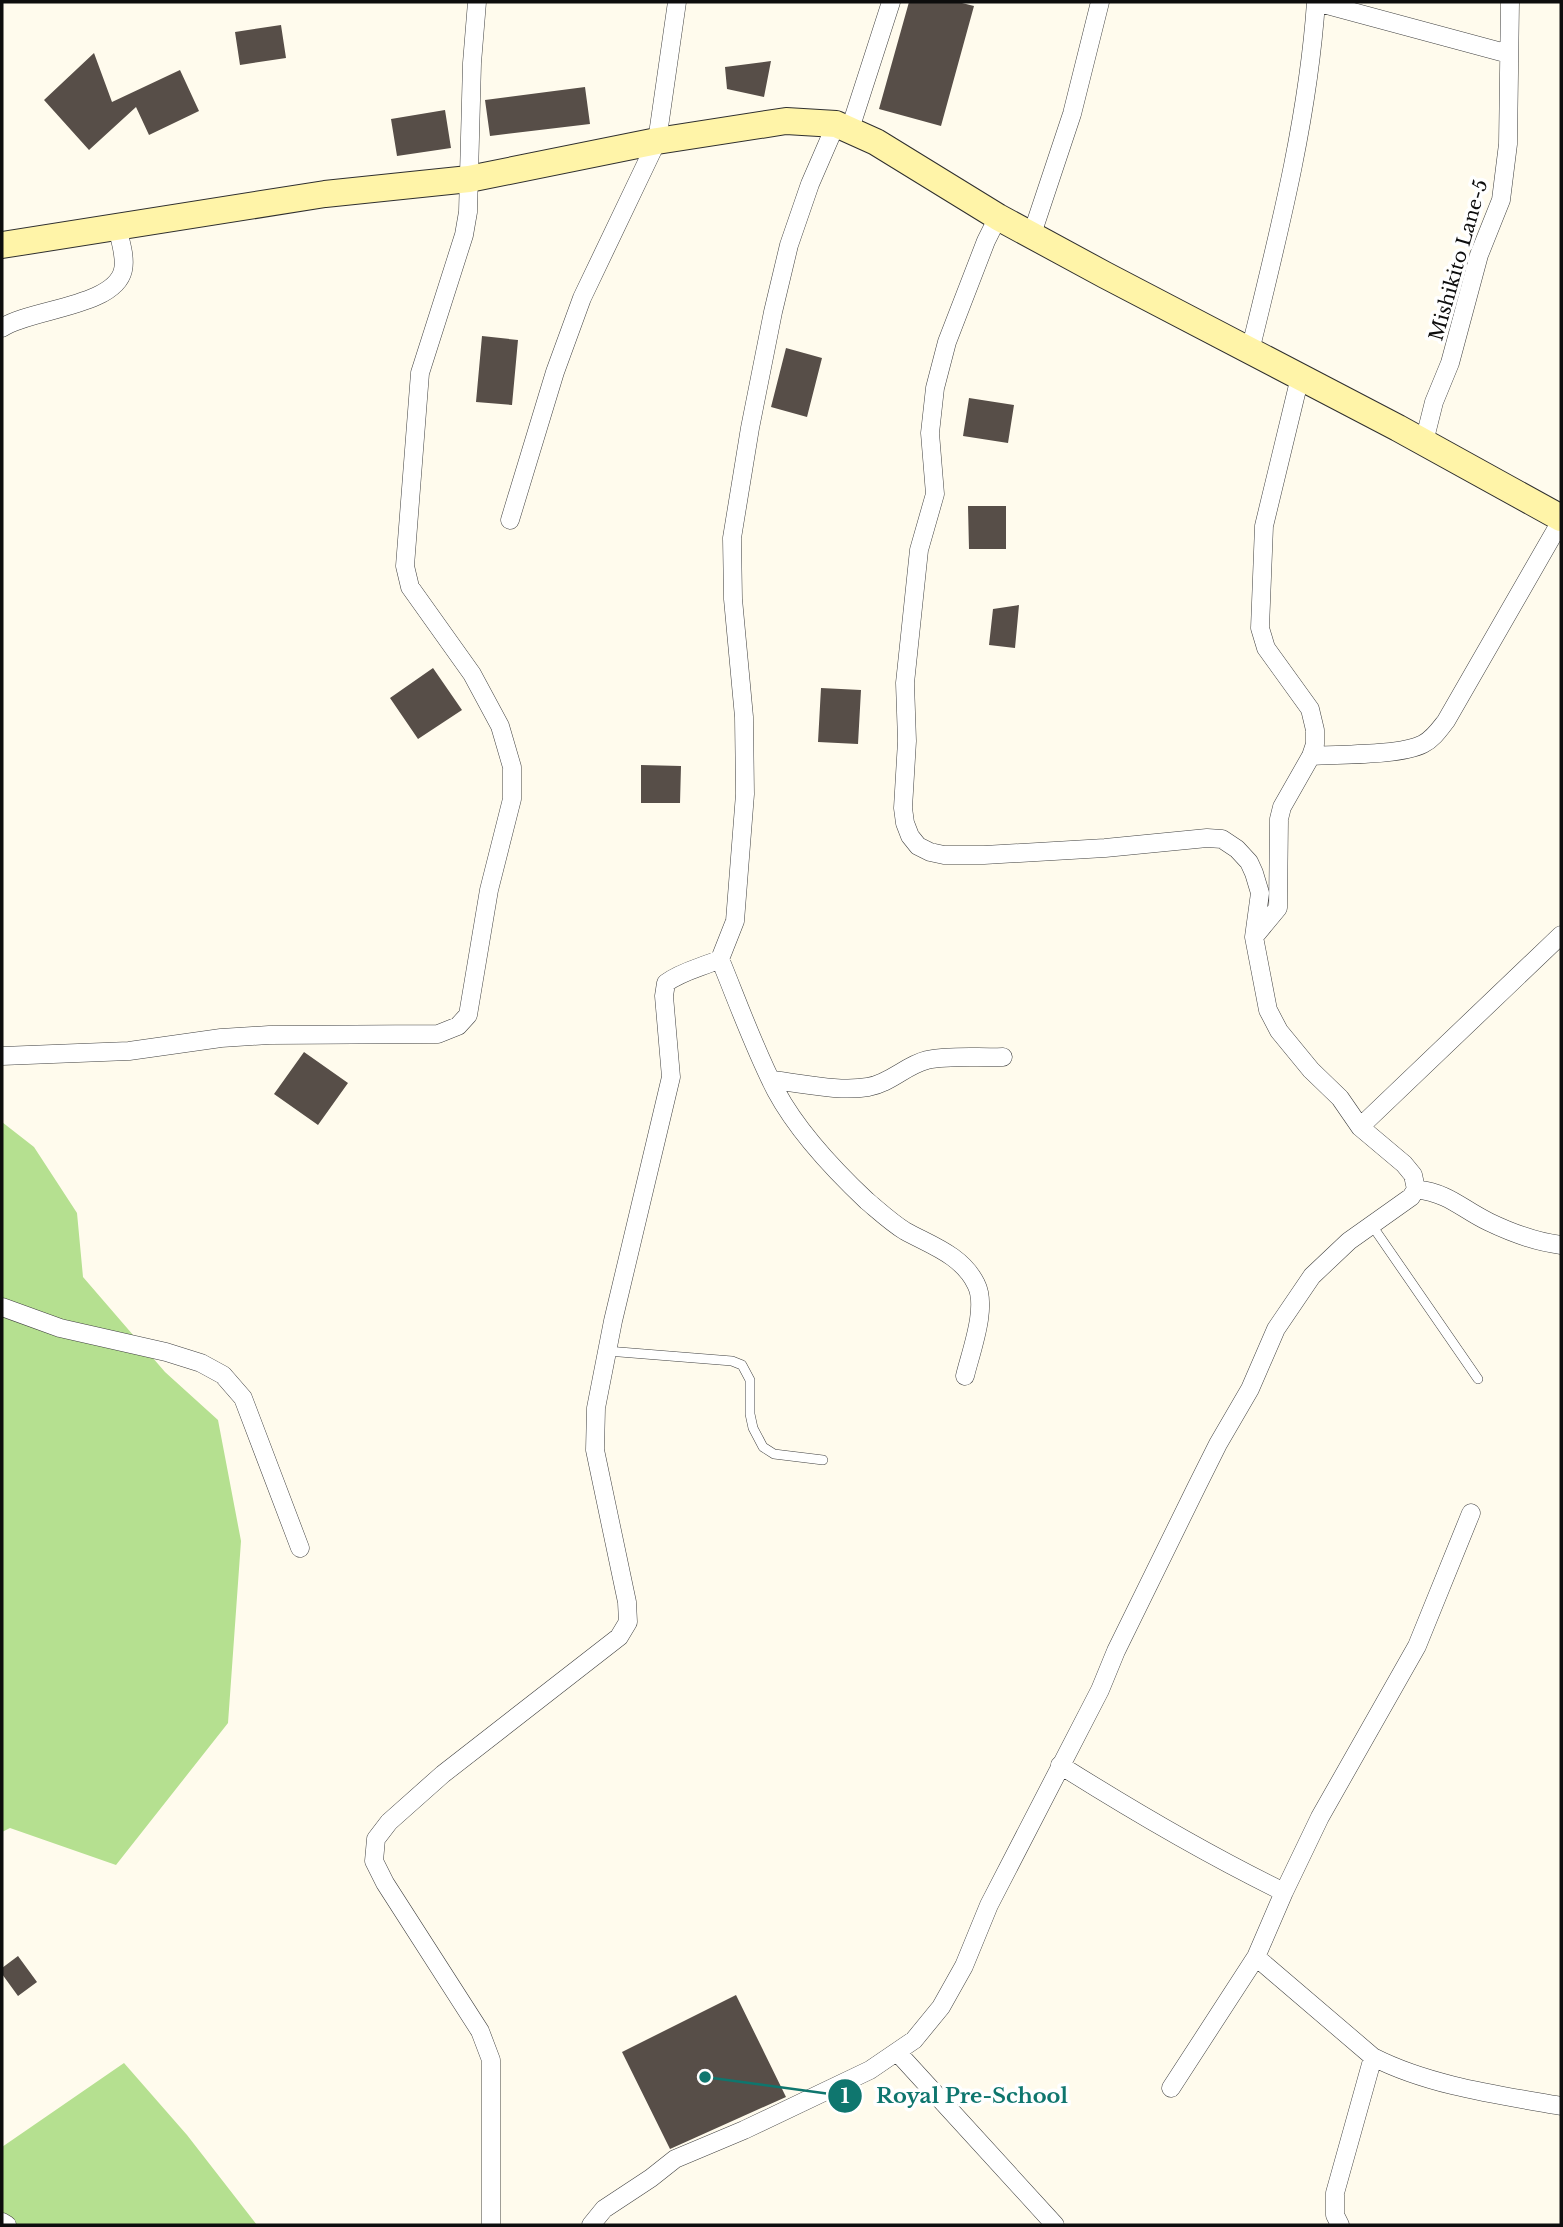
<svg xmlns="http://www.w3.org/2000/svg" width="1563" height="2227" font-family="'Libre Baskerville',serif">
<rect width="100%" height="100%" fill="#fffbed"/>
<path fill="#b5e090" d="M2,1122L34,1147L77,1213L83,1277L165,1372L218,1420L241,1541L228,1723L116,1865L10,1828L2,1832Z
M124,2063L187,2135L257,2225H2V2147Z"/>
<path fill="#574e48" d="M909,2H958L974,6L941,126L879,109Z
M281,25L286,58L240,65L235,32Z
M94,53L112,102L180,70L199,111L149,135L136,107L89,150L44,100Z
M771,61L764,97L727,89L725,67Z
M585,87L590,124L490,136L485,100Z
M445,110L451,148L397,156L391,119Z
M482,336L518,340L512,405L476,402Z
M786,348L822,358L807,417L771,407Z
M969,398L1014,405L1008,443L963,436Z
M968,506H1006V549H969Z
M1019,605L1015,648L989,645L993,609Z
M433,668L462,710L418,739L390,698Z
M821,688L861,690L858,744L818,742Z
M641,765L681,766L680,803H641Z
M304,1052L348,1083L318,1125L274,1094Z
M18,1956L37,1982L18,1996L2,1974V1968Z
M736,1995L786,2097L670,2149L622,2052Z"/>
<g fill="none" stroke-linecap="round" stroke-linejoin="round">
<defs>
<path id="lane" d="M1371,1224L1478,1379
M607,1351L732,1361L742,1365L750,1380V1414L753,1428L763,1447L774,1454L823,1460"/>
<path id="street" d="M1316,2L1509,54
M850,129L891,2
M1032,234L1072,114L1100,2
M2,328C29,309 115,307 123,270C126,257 120,240 117,227
M1250,351C1278,236 1308,120 1316,2
M1424,442L1434,402L1450,363L1479,255L1501,200L1508,144L1510,2
M510,520L555,372L582,298L657,141L677,2
M1311,756C1339,754 1399,756 1423,744C1433,739 1439,730 1446,721L1561,521
M1254,937L1278,908L1279,819L1282,807L1311,756L1315,744V730L1310,709L1266,648L1260,628L1264,526L1300,377
M720,959C738,1003 754,1048 776,1091C798,1132 833,1169 867,1201C879,1211 892,1223 905,1231C930,1245 962,1255 976,1284C988,1307 971,1351 965,1376
M2,1056L129,1051L221,1038L269,1035L438,1034L458,1026L468,1015L489,890L512,799V767L500,726L472,674L410,587L405,566L420,373L464,235L468,212L472,63L477,2
M771,1080C802,1083 837,1092 868,1087C891,1083 906,1065 927,1060C951,1055 979,1058 1003,1057
M1360,1127L1561,935
M1416,1189C1451,1194 1460,1208 1489,1222C1512,1233 1536,1242 1561,1245
M2,1307L60,1328L166,1352L201,1363L223,1375L243,1398L300,1548
M1060,1765C1133,1811 1206,1854 1284,1892
M1256,1957L1373,2057C1430,2086 1499,2095 1561,2106
M898,2053L1055,2225
M1171,2088L1256,1957L1284,1892L1320,1817L1417,1646L1471,1513
M2,2222L7,2225
M491,2225V2060L480,2031L385,1883L374,1861L376,1839L389,1822L443,1774L619,1637L628,1622L627,1602L595,1450L596,1408L613,1321L671,1077L664,996L666,983C682,971 703,967 720,959L735,921L745,794L744,717L733,599L732,538L750,428L773,312L789,245L810,184L836,124
M591,2225L604,2209L651,2178L675,2159L744,2130L870,2070L914,2040L941,2007L964,1966L989,1905L1100,1690L1116,1651L1197,1486L1218,1444L1250,1389L1276,1329L1312,1276L1349,1241L1411,1197L1416,1189L1413,1175L1404,1164L1360,1127L1340,1098L1311,1070L1279,1031L1268,1010L1254,937L1260,893L1254,873L1249,862L1237,849L1222,839L1207,838L1105,848L984,855H944L930,852L918,846L910,836L905,823L903,808L907,741L905,683L919,550L935,494L930,433L935,388L947,342L986,241L998,217
M1340,2225L1335,2215V2193L1373,2057"/>
<path id="secondary" d="M2,245L325,194L469,179L657,141L786,121L836,124L876,142L998,217L1105,275L1398,428L1561,518"/>
</defs>
<use href="#lane" stroke="#404040" stroke-width="10"/>
<use href="#street" stroke="#404040" stroke-width="19"/>
<use href="#secondary" stroke="#2f2f2f" stroke-width="28"/>
<use href="#lane" stroke="#fff" stroke-width="9"/>
<use href="#street" stroke="#fff" stroke-width="18"/>
<use href="#secondary" stroke="#fff4a8" stroke-width="26"/>
</g>
<g text-anchor="middle" stroke-width="7" stroke-linejoin="round" paint-order="stroke">
<g font-size="19" fill="#0d0d0d" stroke="#fff">
<text transform="translate(1458 260) rotate(-74)" y="7">Mishikito Lane-5</text>
</g>
</g>
<path fill="none" stroke="#0f766e" stroke-width="2.5" d="M705 2077L845 2096"/>
<g fill="#0f766e" stroke="#fff" stroke-width="2.5">
<circle cx="705" cy="2077" r="7"/>
<circle cx="845" cy="2096" r="18"/>
</g>
<g font-size="21" text-anchor="middle" font-weight="bold" fill="#fff">
<text x="845" y="2103">1</text>
</g>
<g font-size="21" text-anchor="middle" font-weight="bold" fill="#0f766e" stroke="#fff" stroke-width="7" stroke-linejoin="round" paint-order="stroke">
<text x="972" y="2103">Royal Pre-School</text>
</g>
<rect width="1563" height="2227" fill="none" stroke="#0d0d0d" stroke-width="7"/>
</svg>
